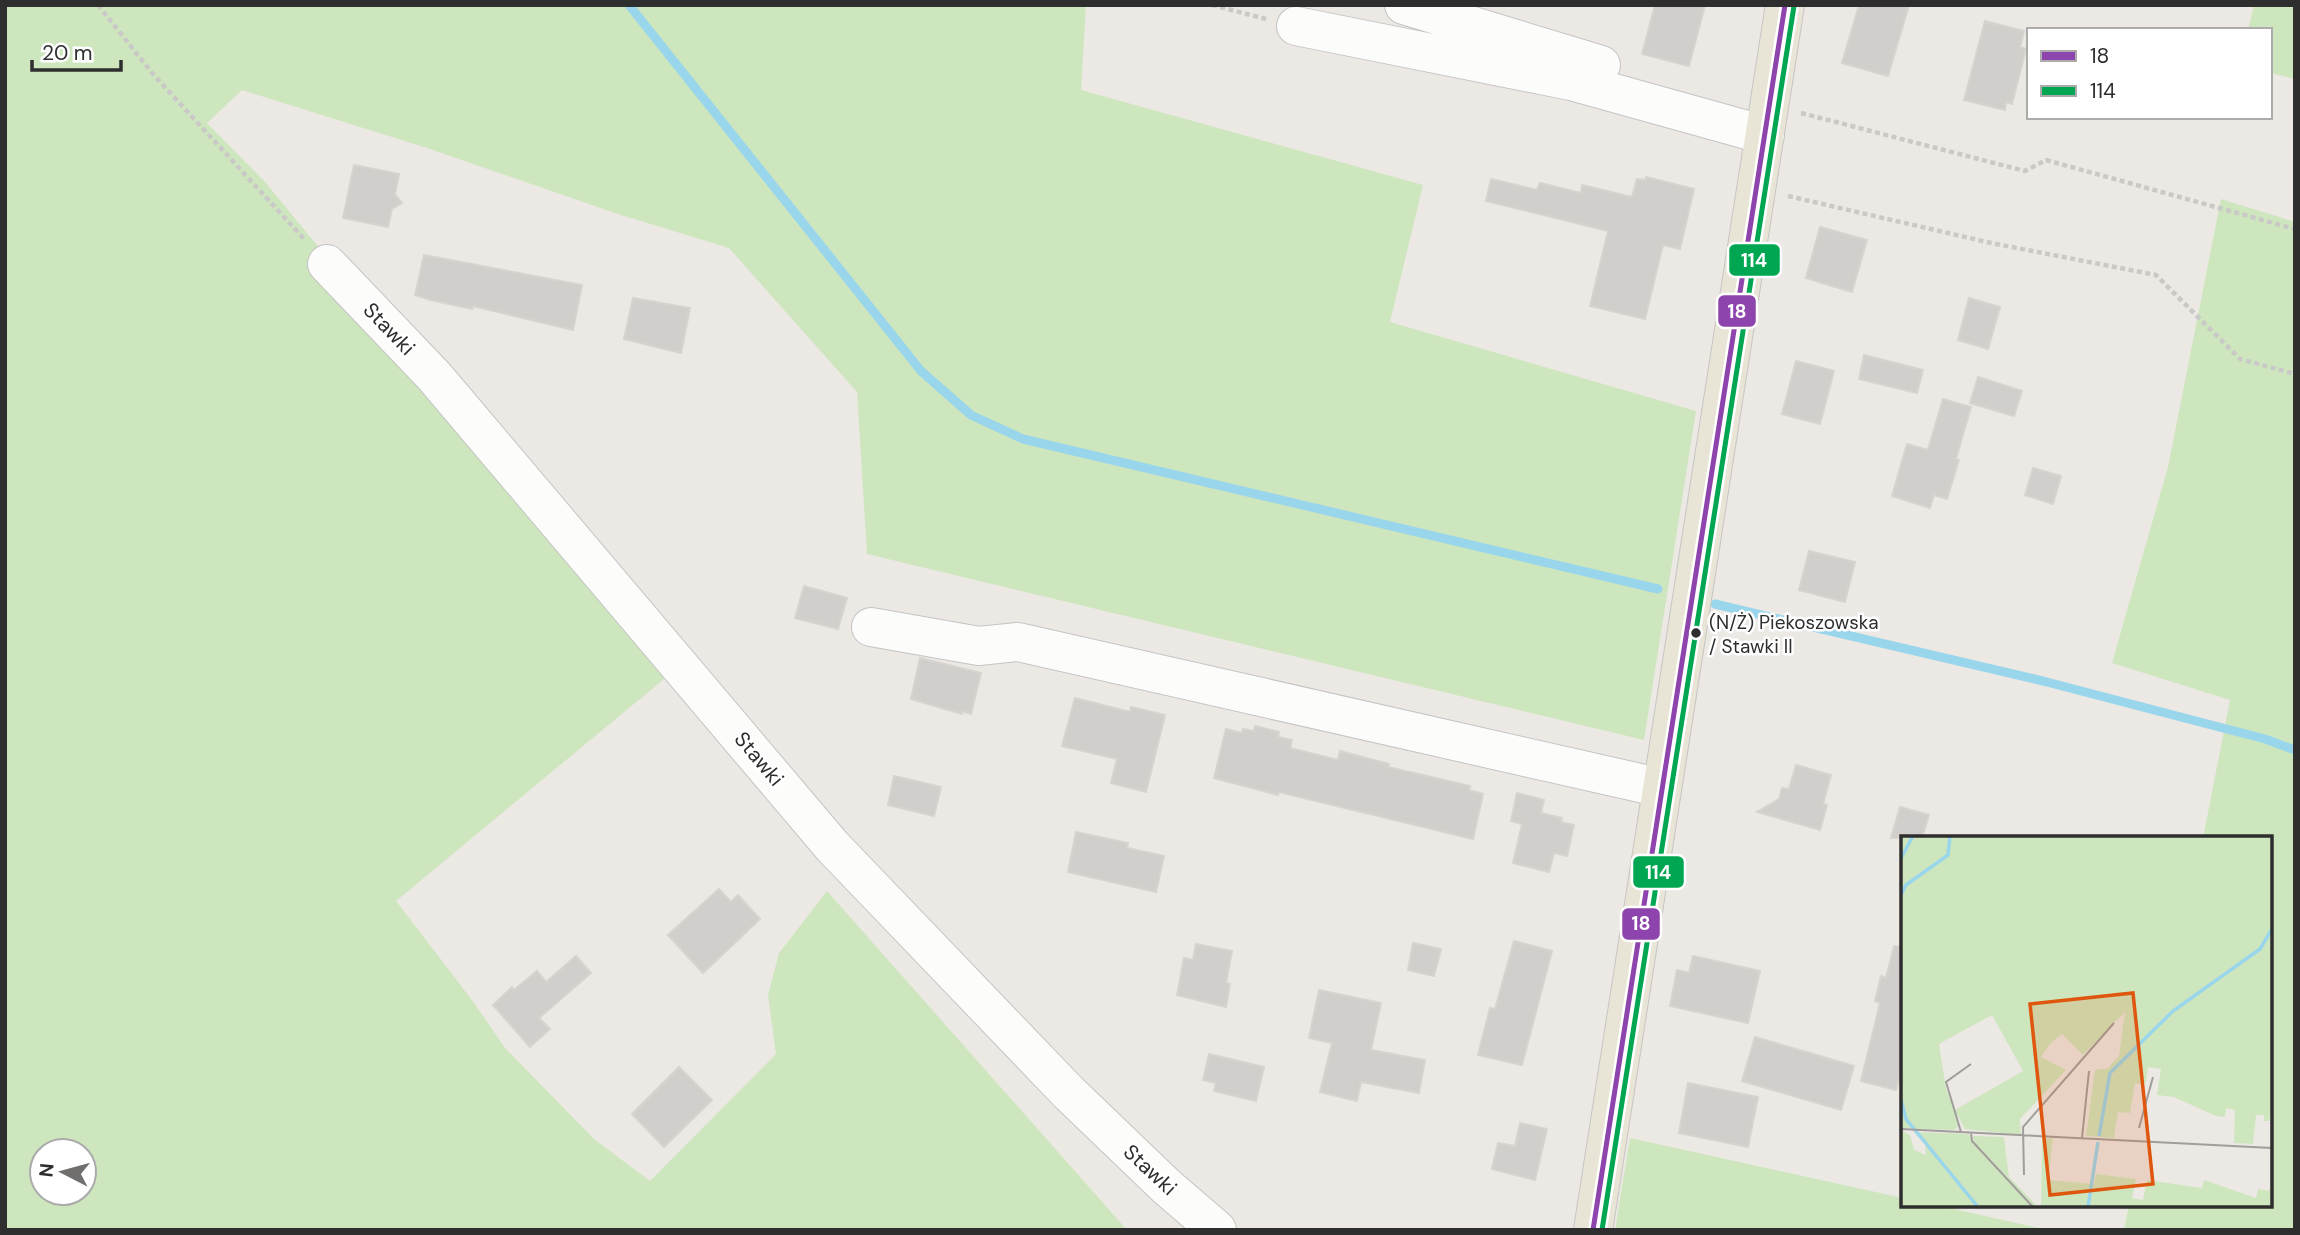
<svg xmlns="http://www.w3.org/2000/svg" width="2300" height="1235" font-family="'DM Sans',sans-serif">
<rect width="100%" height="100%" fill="#ece8e4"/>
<path fill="#cee6be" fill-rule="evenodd" d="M5,5H1086L1081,90L1423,185L1390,322L1696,411L1644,740L867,554L857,392L729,248L618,214L427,148L242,90L207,123L265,182L670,674L396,901L472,1000L505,1048L594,1139L650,1181L776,1054L768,995L779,953L827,891L1127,1230H5ZM42,1151H84V1193H42Z
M2254,5H2295V79L2270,73V30H2248Z
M2221,199L2295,222V1230H2124L2129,1205H2270V838H2203L2230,700L2112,663L2168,467Z
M1630,1138L1903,1198V1205H1936L2048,1230H1615Z"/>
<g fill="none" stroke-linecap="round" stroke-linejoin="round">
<path stroke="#99d6ec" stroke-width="9" d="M629,5L921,371L971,415L1023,439L1658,589
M1715,604L2043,681L2265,739L2295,750"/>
</g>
<path fill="#d1cecb" stroke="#d7d4d0" stroke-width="2" d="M1655,5H1705L1689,66L1642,54Z
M1859,5H1909L1888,76L1842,63Z
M1985,21L2024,31L2020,47L2026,49L2012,104L2006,102L2005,110L1964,100Z
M354,165L399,174L395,194L402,203L392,209L388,227L343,218Z
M1646,177L1694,189L1680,249L1663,245L1645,319L1590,306L1608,231L1486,201L1491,179L1537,190L1540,183L1581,193L1582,185L1632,197L1637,179L1646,180Z
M1820,227L1867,240L1852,292L1806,278Z
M424,255L582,285L573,330L473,306L472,309L431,300L415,295Z
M633,298L690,308L681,353L624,339Z
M1969,298L2000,307L1988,349L1958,340Z
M1864,355L1923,370L1917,393L1859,379Z
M1796,361L1834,371L1820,424L1782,414Z
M1978,377L2022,391L2014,416L1970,403Z
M1943,399L1971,407L1956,459L1959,460L1947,499L1934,495L1930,508L1892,496L1907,444L1928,450Z
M2033,468L2061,476L2053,504L2025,495Z
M1809,551L1855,562L1845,602L1799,590Z
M804,586L847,598L838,629L795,618Z
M920,658L981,673L971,714L962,711V714L911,699Z
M1075,698L1130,712L1131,707L1165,715L1146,792L1111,783L1117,759L1062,746Z
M1255,726L1279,732L1278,737L1292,740L1290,748L1338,760L1340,751L1389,764L1388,767L1470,786L1469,790L1483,794L1473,839L1279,792L1278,795L1214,778L1226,729L1242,733L1243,729L1254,731Z
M1796,765L1831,775L1823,804L1827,805L1820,830L1757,812L1779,799L1782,788L1789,789Z
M894,776L941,787L934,816L888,805Z
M1517,793L1544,800L1541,813L1562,818L1561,822L1574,825L1567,856L1554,853L1549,872L1513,863L1522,824L1511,821Z
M1900,807L1929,815L1922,838H1891Z
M1076,832L1128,843L1127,848L1164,856L1156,892L1068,872Z
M719,889L731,902L738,895L760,919L703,973L668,935Z
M1514,941L1552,951L1522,1065L1478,1055L1490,1008L1495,1009Z
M1413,943L1441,949L1434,976L1408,970Z
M1196,944L1232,951L1226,983L1230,984L1226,1007L1177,995L1184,958L1193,960Z
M1894,946L1903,947V1076L1900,1075L1896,1090L1861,1081L1880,1003L1875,1001L1881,976L1886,978Z
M576,956L591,973L539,1018L550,1029L530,1047L493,1005L512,987L514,990L537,971L546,982Z
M1693,956L1760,971L1748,1023L1670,1006L1677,970L1689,973Z
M1319,990L1381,1003L1371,1050L1425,1060L1419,1093L1361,1082L1357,1101L1320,1092L1332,1043L1309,1038Z
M1755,1037L1854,1066L1841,1110L1742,1081Z
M1209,1054L1264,1067L1256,1101L1214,1091L1216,1083L1203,1080Z
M679,1067L712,1100L664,1147L632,1114Z
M1688,1083L1758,1097L1748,1147L1679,1133Z
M1520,1123L1547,1129L1535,1180L1492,1169L1498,1143L1515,1146Z"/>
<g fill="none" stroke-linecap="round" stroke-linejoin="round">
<defs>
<path id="minor" d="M1404,5L1601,65
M1296,26L1571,81L1765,135
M327,264L434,376L832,846L1068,1092L1167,1187L1217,1230
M871,627L979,646L1018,642L1662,788"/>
<path id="major" d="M1593,1230L1785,5"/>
</defs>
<use href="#minor" stroke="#c5c4c5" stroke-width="40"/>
<use href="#major" stroke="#c6c5c4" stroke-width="40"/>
<path stroke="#c9c9c8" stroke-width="4.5" stroke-dasharray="5 3.5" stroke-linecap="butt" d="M98,5L152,73L305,240
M1212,5L1266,19
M1801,113L2025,171L2046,160L2295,229
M1788,196L1991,243L2156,275L2240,359L2295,374"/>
<use href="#minor" stroke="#fcfcfb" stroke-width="38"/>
<use href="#major" stroke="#e8e4d6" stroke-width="38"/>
<defs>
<path id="bus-1" d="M1593,1230L1785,5"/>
<path id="bus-2" d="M1602,1230L1794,6"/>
</defs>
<use href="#bus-1" stroke="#fff" stroke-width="10"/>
<use href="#bus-2" stroke="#fff" stroke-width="10"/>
<use href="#bus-1" stroke="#8e44ad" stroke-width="5"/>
<use href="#bus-2" stroke="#00a651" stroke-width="5"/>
</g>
<circle fill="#2e2e2e" stroke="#fff" stroke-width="2.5" cx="1696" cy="633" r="6"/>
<g text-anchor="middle" stroke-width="5" stroke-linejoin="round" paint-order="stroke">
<g font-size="19" fill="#2e2e2e" stroke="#fff" text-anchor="start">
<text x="1709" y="629">(N/Ż) Piekoszowska<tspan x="1709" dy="24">/ Stawki II</tspan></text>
</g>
<g font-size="21" fill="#2e2e2e" stroke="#fff">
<text transform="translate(389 329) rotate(46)" y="7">Stawki</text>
<text transform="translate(759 759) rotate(50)" y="7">Stawki</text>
<text transform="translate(1150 1170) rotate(43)" y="7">Stawki</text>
</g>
</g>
<g transform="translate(1901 836)">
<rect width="371" height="371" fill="#ece8e4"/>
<path d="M0,0H371V269L368,285H363V279H355L352,308L333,307L334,274L325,272L324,281L315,280L273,261L256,259L260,233L247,231L245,247L234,248L229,277L217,276L213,302L185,300L194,234L207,232L218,220L224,176L182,219L161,198L149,208L140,221L165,234L119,283L120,299L64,293L56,278L57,291L52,294L0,292ZM91,179L122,235L54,274L45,253L38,208ZM0,294L9,299L13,314L25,319L24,308L13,296L67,298L131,371H0ZM72,300L103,301L108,341L137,371H133L73,305ZM152,302L147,344L193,348L195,338L235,343L231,362L242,364L246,344L301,352L303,344L355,362L357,353L368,355L370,345L371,371H140L141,303Z" fill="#cee6be" fill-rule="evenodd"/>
<path fill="none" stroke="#99d6ec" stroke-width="3.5" d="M0,22L12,0M0,59L5,49L47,19L49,0M0,264L5,283L77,371M198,300L209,237L272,175L359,113L371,93M187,371L197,306"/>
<path fill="none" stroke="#a09e9b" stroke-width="2" d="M238,292L252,241M0,293L371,312M60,296L45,246L70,228M70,297L71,305L132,371M181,302L188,235M123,339L122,291L213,187"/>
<path fill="#df570e" fill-opacity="0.15" stroke="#df570e" stroke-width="3.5" d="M232,157L252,348L149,359L129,168Z"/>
<rect width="371" height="371" fill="none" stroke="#2e2e2e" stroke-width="3.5"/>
</g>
<g stroke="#fff" stroke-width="2.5">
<rect x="1728" y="243" width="53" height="34" rx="7" fill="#00a651"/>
<rect x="1717" y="294" width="40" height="34" rx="7" fill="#8e44ad"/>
<rect x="1632" y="855" width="53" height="34" rx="7" fill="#00a651"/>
<rect x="1621" y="907" width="40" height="34" rx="7" fill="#8e44ad"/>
</g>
<g font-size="19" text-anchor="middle" font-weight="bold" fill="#fff">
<text x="1754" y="267">114</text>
<text x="1737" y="318">18</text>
<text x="1658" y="879">114</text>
<text x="1641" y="930">18</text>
</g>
<rect width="2300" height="1235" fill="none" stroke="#2e2e2e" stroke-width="14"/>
<rect x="2027" y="28" width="245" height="91" fill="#ffffff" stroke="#ababab" stroke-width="2"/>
<rect x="2041" y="51" width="35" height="10" fill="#8e44ad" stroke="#ababab" stroke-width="2"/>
<text x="2090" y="63" font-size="21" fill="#2e2e2e">18</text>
<rect x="2041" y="86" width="35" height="10" fill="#00a651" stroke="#ababab" stroke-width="2"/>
<text x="2090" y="98" font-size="21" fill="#2e2e2e">114</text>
<g transform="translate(63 1172) rotate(276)"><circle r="33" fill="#ffffff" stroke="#ababab" stroke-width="2"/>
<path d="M0-5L12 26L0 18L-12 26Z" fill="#706f6e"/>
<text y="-10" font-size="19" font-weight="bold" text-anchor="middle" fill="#2e2e2e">N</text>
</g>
<path d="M32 60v10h89v-10" fill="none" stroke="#2e2e2e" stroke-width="3.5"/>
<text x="42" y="60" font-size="21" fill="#2e2e2e" stroke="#ffffff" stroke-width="5" paint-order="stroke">20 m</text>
</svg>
